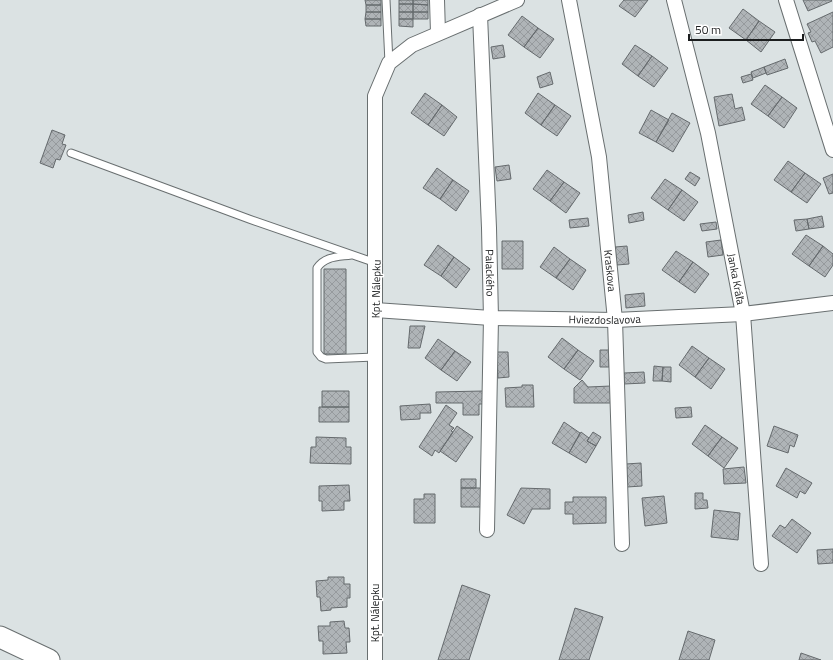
<svg xmlns="http://www.w3.org/2000/svg" width="833" height="660" font-family="'Titillium Web',sans-serif">
<defs>
<pattern id="building-cross-hatch" width="8" height="8" patternUnits="userSpaceOnUse"><rect width="8" height="8" fill="#afb4b7"/><path d="M0 0l8 8M0 8l8-8" fill="none" stroke="#969a9d"/></pattern>
</defs>
<rect width="100%" height="100%" fill="#dbe2e3"/>
<path fill="url(#building-cross-hatch)" stroke="#656a6d" d="M365,0H381V5H366Z
M399,0H413V4H399Z
M413,0H428V5L413,4Z
M624,0H648L635,17L619,6Z
M803,0H831L832,1L808,11Z
M399,4H413V12H399Z
M413,4L428,5V12H413Z
M366,5H381V12H366Z
M743,9L759,21L746,40L729,28Z
M366,12H381V19H365Z
M399,12H413V19H399Z
M413,12H428V19H413Z
M833,12V47L821,53L815,41L812,42L808,33L811,32L807,24Z
M522,16L538,28L524,47L508,35Z
M365,19H381V26H366Z
M399,19H413V27L399,26Z
M759,21L775,32L761,52L746,40Z
M538,28L554,39L540,58L524,47Z
M503,45L505,57L493,59L491,47Z
M635,45L652,56L638,76L622,64Z
M652,56L668,68L654,87L638,76Z
M785,59L788,68L767,75L764,67Z
M764,67L766,73L753,78L751,72Z
M550,72L553,84L540,88L537,77Z
M751,74L753,80L743,83L741,77Z
M765,85L782,97L768,116L751,104Z
M425,93L442,105L428,125L411,113Z
M538,93L555,105L541,125L525,113Z
M732,94L735,109L742,107L745,120L719,126L714,97Z
M782,97L797,108L784,128L768,116Z
M442,105L457,117L444,136L428,125Z
M555,105L571,116L557,136L541,125Z
M651,110L669,120L656,142L639,133Z
M672,113L690,123L673,152L656,142Z
M52,130L65,135L62,144L66,145L60,160L56,159L53,168L40,163Z
M788,161L805,173L791,192L774,180Z
M509,165L511,179L497,181L495,167Z
M437,168L453,180L440,199L423,188Z
M547,170L564,182L550,201L533,189Z
M690,172L700,178L695,186L685,179Z
M805,173L821,184L807,203L791,192Z
M833,174V193L829,194L823,178Z
M665,179L682,190L668,210L651,198Z
M453,180L469,191L456,211L440,199Z
M564,182L580,193L566,213L550,201Z
M682,190L698,202L684,221L668,210Z
M643,212L644,220L629,223L628,215Z
M822,216L824,227L809,229L807,219Z
M588,218L589,226L570,228L569,220Z
M807,219L809,229L796,231L794,220Z
M716,222L717,229L702,231L700,224Z
M806,235L823,246L809,266L792,254Z
M721,240L723,255L708,257L706,242Z
M502,241H523V269H502Z
M438,245L454,257L441,276L424,265Z
M627,246L629,264L617,265L615,247Z
M823,246L833,254V265L825,277L809,266Z
M554,247L570,259L556,278L540,267Z
M676,251L693,262L679,282L662,270Z
M454,257L470,269L456,288L441,276Z
M570,259L586,270L573,290L556,278Z
M693,262L709,274L695,293L679,282Z
M324,269H346V354H324Z
M644,293L645,306L626,308L625,295Z
M410,326H425L420,348H408Z
M562,338L578,350L564,369L548,357Z
M438,339L455,351L441,370L425,358Z
M692,346L709,358L695,377L679,365Z
M578,350L594,361L580,380L564,369Z
M600,350H609V367H600Z
M455,351L471,362L457,381L441,370Z
M497,352H508L509,377L498,378Z
M709,358L725,369L711,389L695,377Z
M654,366L663,367L662,381H653Z
M663,367H671V382L662,381Z
M644,372L645,383L624,384V373Z
M582,380L588,387L611,386V403H574V388Z
M522,385H533L534,407H506L505,388L522,387Z
M322,391H349V407H322Z
M483,391L484,404H479V415H463V403H436V392Z
M430,404L431,413H420V419L401,420L400,406Z
M446,405L457,413L449,425L454,428L451,431L453,432L439,453L435,450L432,456L419,447Z
M319,407H349V422H319Z
M691,407L692,417L676,418L675,408Z
M564,422L580,433L569,453L552,443Z
M705,425L722,437L708,456L692,444Z
M457,426L473,437L456,462L440,451Z
M774,426L798,435L794,447L790,445L788,453L767,446Z
M581,432L589,438L587,441L596,446L586,463L569,453Z
M593,432L601,437L596,446L587,441Z
M316,437L346,438V447H351V464L310,463L311,447H316Z
M722,437L738,448L724,468L708,456Z
M641,463L642,486L627,487L626,464Z
M744,467L746,483L724,484L723,469Z
M786,468L812,483L805,494L800,491L797,498L776,486Z
M461,479H476V488H461Z
M349,485L350,501H344V510L322,511V501H319V486Z
M461,488H484V507H461Z
M521,488L550,489V509H532L524,524L507,515Z
M695,493H703V500H707L708,508L695,509Z
M424,494H435V523H414V499H424Z
M664,496L667,523L645,526L642,498Z
M573,497H606V523L573,524V514H565V502H573Z
M714,510L740,513L738,540L711,537Z
M792,519L811,533L797,553L772,536L780,525L785,528Z
M833,549V563L818,564L817,550Z
M328,577H344V584H350V598H347V607L331,608V610L321,611L320,597H317L316,581L328,580Z
M462,585L490,595L469,660H438Z
M575,608L603,617L589,660H559Z
M344,621L345,628H349L350,642H346L347,653L323,654V641H319L318,626H330V622Z
M688,631L715,640L709,660H679Z
M801,653L821,660H799Z"/>
<g fill="none" stroke-linecap="round" stroke-linejoin="round">
<defs>
<path id="service" d="M386,0L389,63
M71,153L249,219L376,263
M351,255C338,257 325,256 317,268V352L321,357L326,359L375,357"/>
<g id="minor">
<path d="M437,0L438,33"/>
<path id="s1" d="M569,0L599,157L615,320L622,544"/>
<path id="s2" d="M674,0L708,133L743,314L761,564"/>
<path d="M786,0L833,150"/>
<path id="s3" d="M480,15L489,228L491,318L487,530"/>
<path id="s4" d="M375,310L491,318L615,320L743,314L833,303"/>
<path d="M375,660V96L389,63L412,45L517,0"/>
</g>
<path id="primary" d="M0,637L49,660"/>
</defs>
<use href="#service" stroke="#696f70" stroke-width="9"/>
<use href="#minor" stroke="#696f70" stroke-width="16"/>
<use href="#primary" stroke="#696f70" stroke-width="23"/>
<use href="#service" stroke="#fff" stroke-width="7"/>
<use href="#minor" stroke="#fff" stroke-width="14"/>
<use href="#primary" stroke="#fff" stroke-width="21"/>
</g>
<g text-anchor="middle" stroke-width="3" stroke-linejoin="round" paint-order="stroke">
<g font-size="11" fill="#1b1d1e" stroke="#fff">
<text dy="4" stroke="none"><textPath href="#s1" startOffset="274">Kraskova</textPath></text>
<text dy="4" stroke="none"><textPath href="#s3" startOffset="258">Palackého</textPath></text>
<text dy="4" stroke="none"><textPath href="#s2" startOffset="286">Janka Kráľa</textPath></text>
<text transform="translate(376 289) rotate(-89)" y="4">Kpt. Nálepku</text>
<text dy="4" stroke="none"><textPath href="#s4" startOffset="230">Hviezdoslavova</textPath></text>
<text transform="translate(375 613) rotate(-90)" y="4">Kpt. Nálepku</text>
</g>
</g>
<path d="M689 34v6h114v-6" fill="none" stroke="#1b1d1e" stroke-width="2"/>
<text x="695" y="34" font-size="12" fill="#1b1d1e" stroke="#ffffff" stroke-width="3" paint-order="stroke">50 m</text>
</svg>
